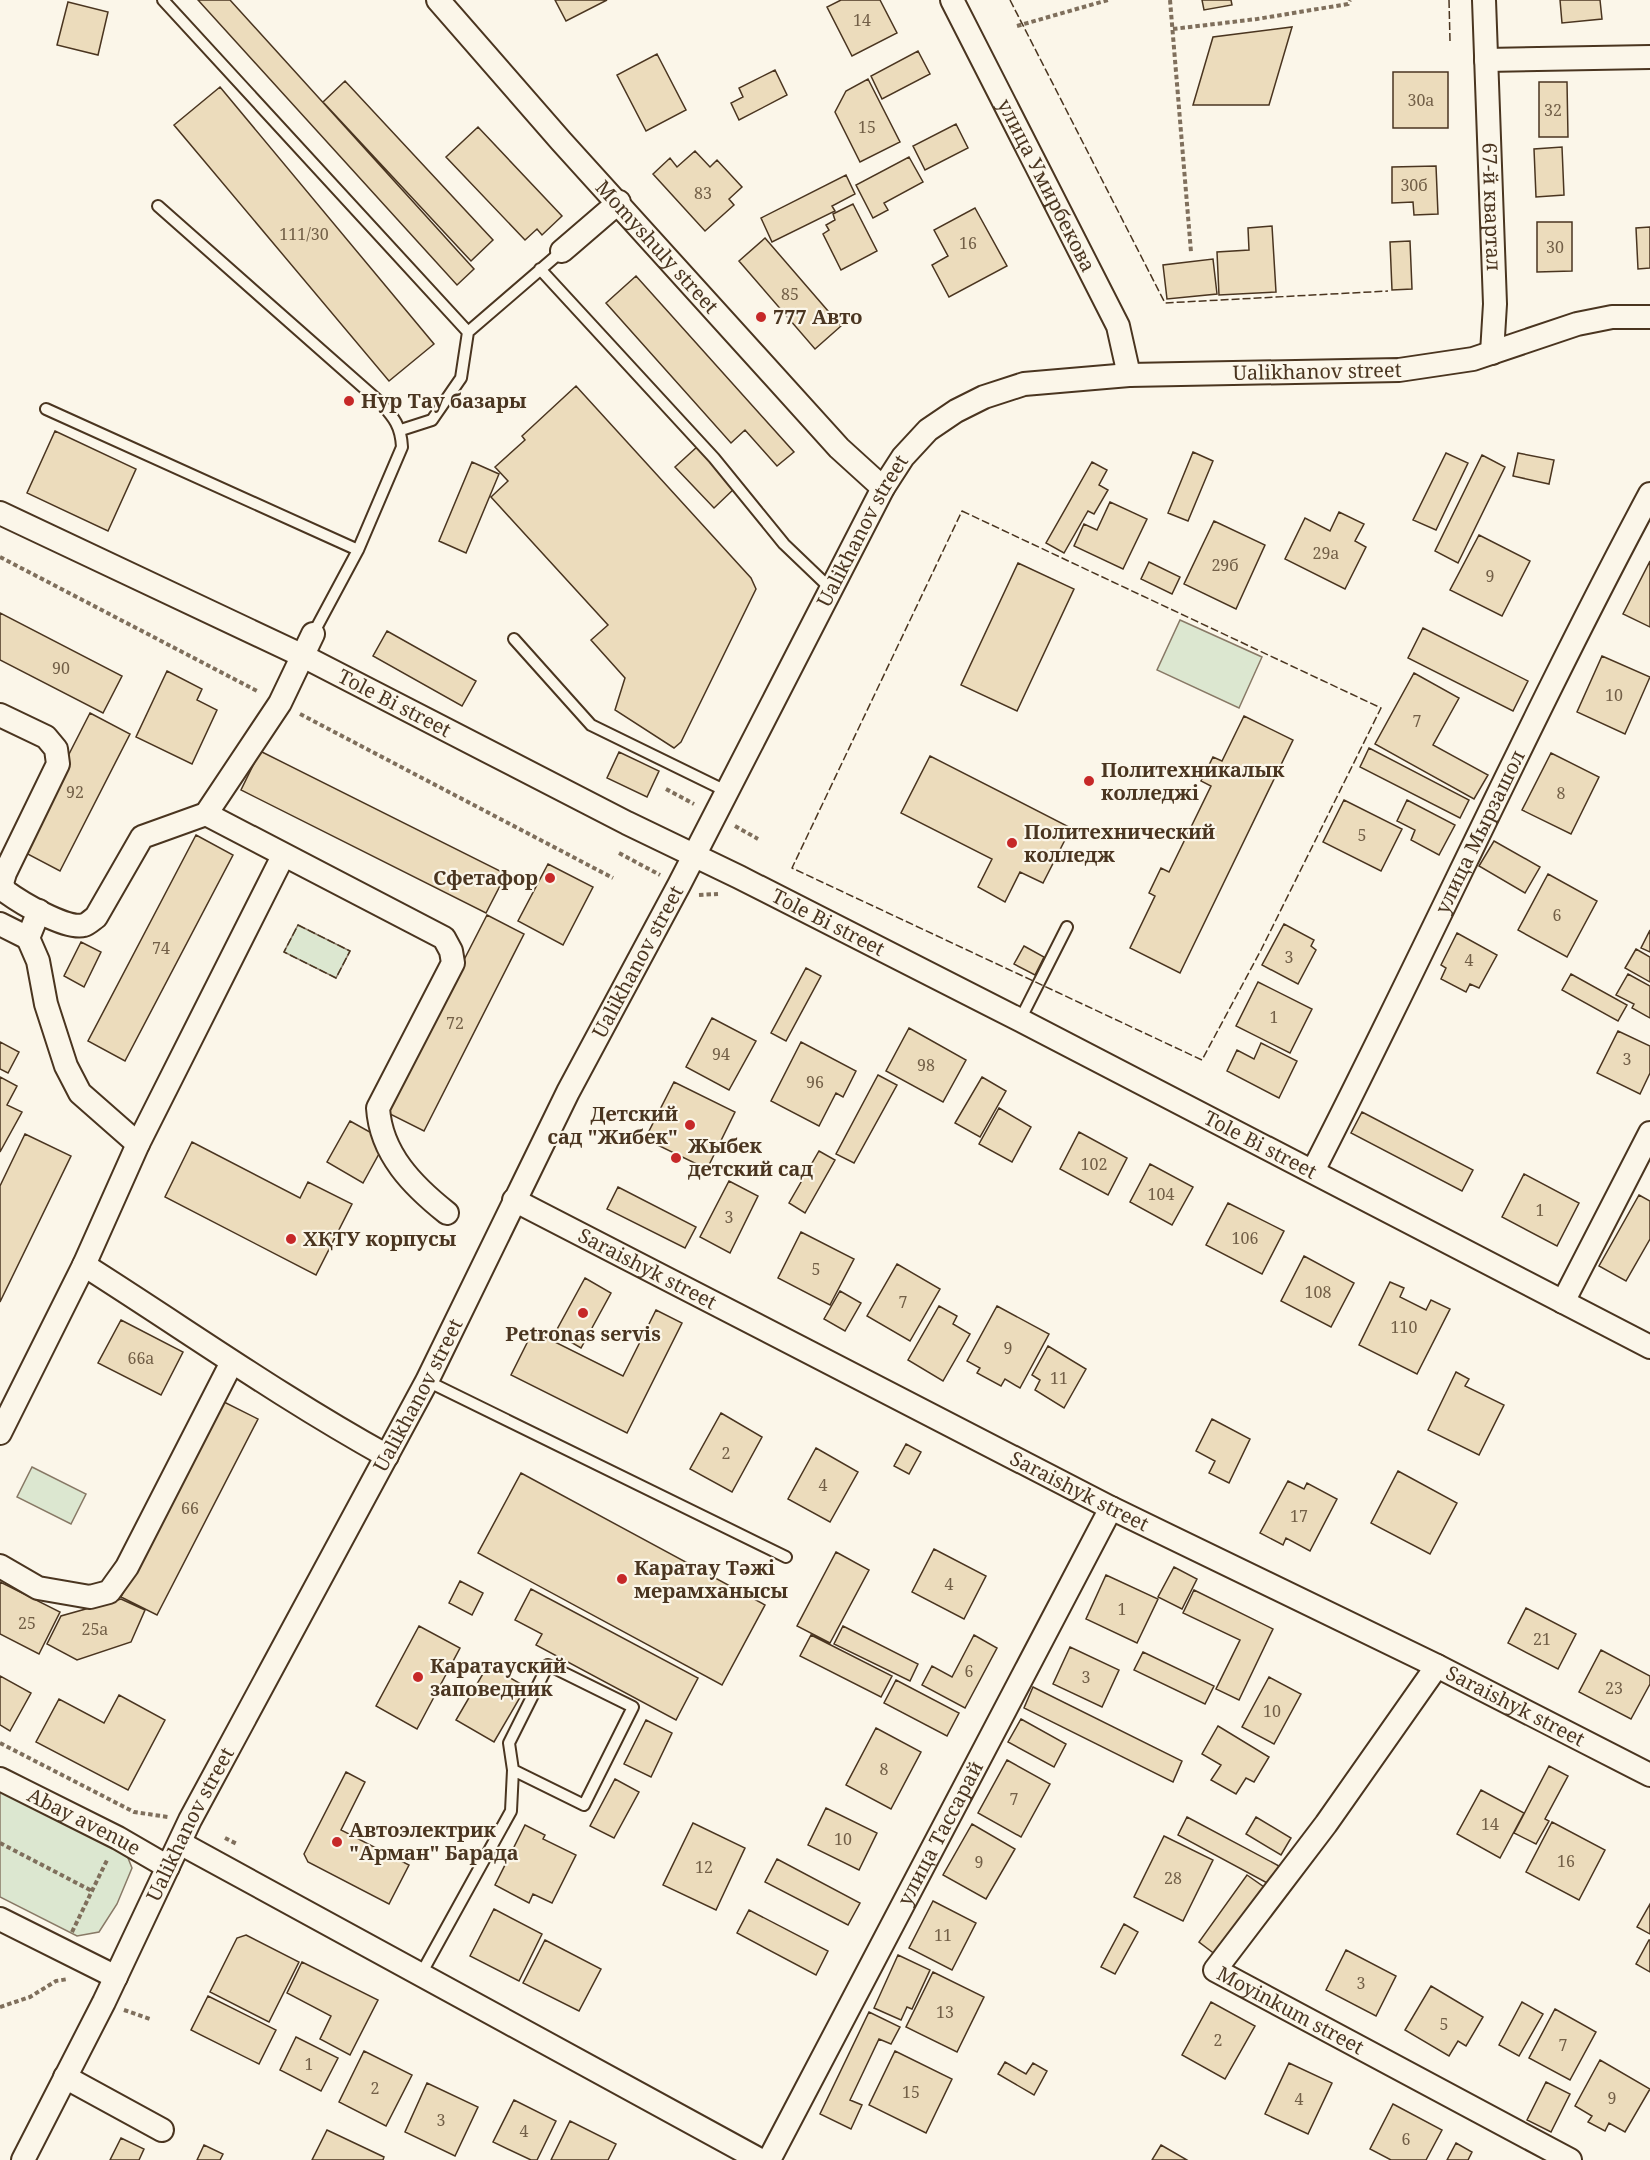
<svg xmlns="http://www.w3.org/2000/svg" width="1650" height="2160" font-family="'Noto Serif',serif">
<rect width="100%" height="100%" fill="#fbf6e9"/>
<path fill="#dce7d0" stroke="#887966" stroke-width="1.5" d="M1180,620L1262,657L1239,708L1157,670Z
M298,925L350,951L336,978L284,952Z
M32,1467L86,1494L71,1524L17,1497Z
M0,1781L122,1843L132,1868L117,1904L99,1932L77,1936L0,1897Z"/>
<path fill="#ecdcbc" stroke="#4a3520" stroke-width="1.5" d="M198,0H230L474,269L457,285Z
M555,0H607L566,21Z
M841,0H880L897,33L852,56L827,7Z
M1202,0H1231L1232,5L1204,10Z
M1560,0H1600L1602,19L1562,23Z
M68,2L108,12L98,55L57,45Z
M1292,27L1269,105H1193L1213,37Z
M918,51L930,74L882,99L871,76Z
M657,54L686,110L646,131L617,75Z
M775,70L787,95L739,120L731,103L743,97L739,88Z
M1393,72H1448V128H1393Z
M868,79L900,142L860,162L835,112L846,91Z
M345,81L493,240L471,261L323,102Z
M1539,82H1567L1568,137H1539Z
M220,87L434,344L389,381L174,125Z
M956,124L968,148L925,170L913,146Z
M478,127L562,216L542,235L537,229L525,240L446,157Z
M1562,147L1564,195L1536,197L1534,149Z
M695,151L710,167L717,160L742,187L729,199L734,205L705,231L653,174L670,158L677,167Z
M909,157L923,182L884,203L888,210L873,218L856,185Z
M1436,166L1438,214L1414,215L1413,202L1392,203V167Z
M846,175L855,194L832,206L835,211L772,242L761,218Z
M853,204L877,251L841,270L823,234L829,230L826,225L835,220L833,214Z
M975,208L1007,266L949,297L932,265L948,256L934,230Z
M1537,222H1572V271L1537,272Z
M1272,226L1276,292L1219,295L1217,252L1249,250L1248,228Z
M1650,227V268L1638,269L1636,228Z
M765,238L841,326L815,349L739,261Z
M1410,241L1412,289L1392,290L1390,242Z
M1213,259L1217,294L1167,299L1163,265Z
M636,276L794,452L777,466L745,430L731,443L606,303Z
M576,386L751,578L756,589L681,742L674,748L615,710L625,678L591,640L608,625L491,497L508,481L495,467L525,440L522,436Z
M55,431L136,469L108,531L27,493Z
M698,446L736,487L714,508L675,467Z
M1193,452L1213,461L1188,521L1168,513Z
M1446,453L1468,463L1436,530L1413,520Z
M1518,453L1554,460L1549,484L1513,476Z
M1482,455L1505,467L1458,563L1435,551Z
M472,462L499,474L466,553L439,541Z
M1092,462L1107,470L1099,485L1108,490L1094,514L1088,511L1064,553L1046,543Z
M1110,502L1147,519L1123,569L1074,546L1084,524L1097,530Z
M1339,512L1364,524L1355,541L1366,547L1345,589L1285,559L1305,518L1330,531Z
M1214,521L1265,545L1236,609L1184,584Z
M1479,535L1530,561L1502,616L1450,590Z
M1650,561V627L1623,614Z
M1149,562L1180,577L1172,594L1141,579Z
M1018,563L1074,589L1017,711L961,685Z
M0,613L122,676L103,713L0,660Z
M1423,628L1528,681L1513,711L1408,658Z
M387,631L476,681L462,706L373,656Z
M1602,656L1650,677L1625,734L1577,712Z
M167,671L202,689L197,700L217,710L192,764L136,737Z
M1414,673L1459,698L1433,745L1488,775L1474,799L1375,744Z
M90,713L130,734L60,871L20,850Z
M1244,716L1293,740L1180,973L1130,948L1155,896L1149,893L1161,868L1169,872L1211,786L1201,781L1213,757L1222,761Z
M1369,748L1469,800L1460,818L1360,767Z
M260,751L506,874L486,913L241,790Z
M619,752L659,771L647,797L607,778Z
M1551,753L1599,777L1571,834L1522,810Z
M930,756L1071,828L1043,883L1020,872L1005,902L978,887L992,859L901,813Z
M1344,800L1402,829L1381,871L1323,842Z
M1407,800L1455,825L1439,855L1411,840L1415,830L1397,821Z
M196,835L233,855L125,1061L88,1041Z
M1494,841L1540,867L1525,893L1479,866Z
M548,864L593,887L563,945L518,921Z
M1548,874L1597,901L1567,957L1518,930Z
M487,915L524,934L424,1131L386,1112Z
M1284,924L1314,940L1311,946L1316,950L1298,984L1262,965Z
M1650,930V952L1641,948Z
M1457,933L1497,955L1479,988L1470,984L1466,992L1441,979L1446,968L1441,965Z
M81,942L101,952L84,987L64,976Z
M1024,946L1044,957L1035,975L1014,964Z
M1636,949L1650,957V982L1625,968Z
M806,968L821,976L786,1041L771,1033Z
M1571,974L1627,1005L1618,1021L1562,990Z
M1628,974L1650,986V1018L1632,1008L1634,1004L1616,995Z
M1258,982L1312,1009L1290,1053L1236,1026Z
M712,1018L756,1041L729,1090L686,1067Z
M909,1028L966,1060L943,1102L886,1071Z
M1618,1031L1650,1046V1073L1640,1094L1597,1073Z
M0,1042L19,1052L8,1073L0,1069Z
M801,1042L856,1071L843,1097L836,1093L819,1126L771,1101Z
M1261,1043L1297,1061L1279,1098L1227,1071L1237,1050L1254,1059Z
M878,1075L897,1085L854,1163L836,1154Z
M0,1077L17,1086L7,1105L22,1112L0,1152Z
M982,1077L1006,1091L980,1137L955,1123Z
M674,1082L735,1112L707,1169L645,1139Z
M999,1108L1031,1127L1012,1162L979,1144Z
M1362,1112L1473,1170L1462,1191L1351,1133Z
M350,1121L386,1141L363,1183L327,1162Z
M1079,1132L1127,1158L1108,1195L1060,1169Z
M25,1134L71,1156L0,1302V1186Z
M192,1142L300,1198L308,1182L352,1204L316,1275L165,1197Z
M819,1151L835,1160L805,1213L789,1203Z
M1150,1164L1193,1187L1172,1225L1130,1202Z
M1524,1174L1579,1203L1557,1246L1502,1217Z
M729,1181L758,1196L730,1253L700,1237Z
M618,1187L696,1227L685,1248L607,1209Z
M1639,1195L1650,1201V1239L1626,1281L1599,1266Z
M1228,1203L1284,1231L1262,1274L1206,1245Z
M801,1232L854,1259L830,1305L778,1278Z
M1304,1256L1354,1283L1331,1327L1281,1301Z
M897,1264L940,1289L910,1341L867,1316Z
M585,1278L611,1293L581,1348L555,1333Z
M1390,1282L1404,1288L1400,1297L1426,1310L1431,1300L1450,1309L1417,1374L1359,1345Z
M840,1291L861,1303L845,1331L824,1319Z
M939,1306L957,1316L953,1324L970,1334L943,1381L908,1360Z
M997,1306L1049,1334L1020,1388L1005,1379L1001,1386L977,1373L980,1368L967,1361Z
M656,1310L682,1323L627,1433L511,1375L533,1331L623,1376Z
M121,1320L183,1352L161,1395L98,1363Z
M1048,1346L1086,1369L1064,1408L1035,1390L1040,1380L1032,1375Z
M1456,1372L1469,1379L1465,1386L1504,1405L1479,1455L1428,1430Z
M222,1401L258,1419L157,1615L121,1597Z
M721,1413L762,1437L732,1492L690,1469Z
M1212,1419L1250,1439L1229,1483L1209,1473L1215,1461L1196,1451Z
M906,1444L921,1452L909,1474L894,1466Z
M816,1448L858,1472L830,1522L788,1499Z
M1398,1471L1457,1503L1430,1554L1371,1523Z
M521,1473L765,1605L722,1685L478,1553Z
M1288,1481L1304,1489L1307,1483L1337,1499L1310,1551L1286,1538L1283,1545L1260,1533Z
M934,1549L986,1576L964,1619L912,1592Z
M836,1552L869,1570L830,1643L797,1626Z
M1174,1567L1197,1579L1182,1609L1158,1597Z
M1106,1575L1158,1599L1137,1643L1086,1619Z
M460,1581L483,1593L472,1615L449,1603Z
M0,1582L60,1612L39,1654L0,1634Z
M531,1589L698,1678L676,1720L536,1645L542,1634L515,1620Z
M1194,1590L1273,1629L1239,1700L1216,1689L1240,1640L1183,1613Z
M121,1599L145,1610L131,1642L77,1660L47,1644L61,1616Z
M1526,1608L1576,1634L1558,1669L1508,1643Z
M419,1626L460,1648L417,1729L376,1706Z
M843,1626L918,1664L910,1681L834,1644Z
M811,1635L892,1676L881,1697L800,1656Z
M974,1635L997,1648L965,1708L922,1685L932,1666L952,1677Z
M1070,1647L1119,1670L1102,1707L1053,1684Z
M1601,1650L1650,1676V1684L1631,1719L1579,1692Z
M1143,1652L1214,1686L1205,1704L1134,1670Z
M488,1665L526,1687L494,1742L456,1720Z
M0,1676L31,1693L10,1731L0,1725Z
M1269,1677L1301,1694L1274,1744L1242,1727Z
M896,1680L959,1713L947,1736L884,1703Z
M1033,1687L1182,1761L1173,1782L1024,1708Z
M119,1695L165,1720L128,1790L36,1742L59,1699L104,1723Z
M1021,1719L1066,1744L1054,1767L1008,1742Z
M646,1720L672,1733L651,1777L624,1764Z
M1218,1726L1269,1757L1254,1782L1246,1778L1236,1794L1211,1780L1221,1765L1202,1754Z
M876,1728L921,1752L891,1809L846,1785Z
M1007,1760L1050,1784L1021,1837L978,1813Z
M1549,1766L1568,1776L1545,1819L1549,1821L1536,1844L1514,1833Z
M346,1772L365,1782L341,1830L409,1865L389,1904L308,1862L304,1854Z
M615,1779L639,1792L614,1838L590,1826Z
M1481,1790L1524,1813L1500,1858L1457,1834Z
M826,1808L877,1833L859,1870L808,1845Z
M1187,1817L1279,1866L1269,1884L1178,1835Z
M1256,1817L1291,1838L1281,1855L1246,1834Z
M1552,1822L1605,1850L1579,1900L1526,1872Z
M693,1823L745,1848L716,1910L663,1885Z
M972,1824L1015,1849L986,1899L943,1875Z
M525,1825L545,1835L543,1839L576,1855L552,1903L533,1894L529,1903L495,1885Z
M1164,1836L1213,1860L1183,1921L1134,1897Z
M777,1859L860,1903L848,1925L765,1882Z
M1247,1875L1264,1887L1216,1955L1199,1942Z
M933,1901L976,1923L952,1970L909,1948Z
M1650,1904V1934L1637,1927Z
M494,1909L542,1934L519,1981L470,1956Z
M749,1910L828,1951L816,1975L737,1933Z
M1124,1924L1138,1932L1115,1974L1101,1967Z
M246,1935L299,1962L269,2022L210,1992L237,1938Z
M545,1940L601,1969L579,2011L523,1983Z
M1649,1940H1650V1972L1636,1964Z
M1346,1950L1396,1976L1376,2016L1326,1990Z
M898,1955L930,1970L912,2009L907,2007L901,2020L874,2008Z
M302,1962L378,2000L350,2055L320,2039L331,2016L287,1993Z
M933,1972L984,1997L957,2052L906,2027Z
M1431,1986L1483,2017L1466,2046L1458,2041L1449,2056L1405,2030Z
M208,1996L276,2030L259,2064L191,2030Z
M1211,2002L1255,2026L1225,2079L1182,2055Z
M1522,2002L1543,2014L1519,2056L1499,2045Z
M1555,2009L1596,2032L1570,2080L1529,2058Z
M869,2012L900,2027L891,2044L879,2039L850,2100L862,2105L851,2129L820,2114Z
M296,2037L338,2058L321,2091L280,2070Z
M364,2051L412,2075L386,2126L339,2102Z
M895,2051L952,2079L926,2133L869,2105Z
M1600,2060L1650,2089L1625,2132L1609,2123L1605,2131L1588,2122L1592,2116L1575,2106Z
M1005,2062L1026,2074L1033,2063L1047,2071L1034,2095L998,2074Z
M1289,2063L1332,2083L1308,2134L1265,2114Z
M1546,2082L1570,2094L1551,2132L1527,2120Z
M427,2083L478,2107L455,2156L405,2132Z
M514,2100L556,2121L537,2160H531L493,2142Z
M1393,2104L1442,2130L1426,2160H1391L1370,2149Z
M570,2121L616,2144L608,2160H551Z
M327,2130L384,2157L383,2160H312Z
M121,2138L144,2149L139,2160H110Z
M1456,2143L1472,2152L1468,2160H1447Z
M204,2145L223,2154L220,2160H197Z
M1161,2145L1187,2160H1152Z"/>
<g fill="none" stroke-linecap="round" stroke-linejoin="round">
<defs>
<path id="service" d="M163,0L468,332L461,378L432,420L401,430
M158,206L381,403C394,418 401,426 402,447L358,550L313,634
M540,269L714,458L784,544L831,589
M468,332L562,251
M46,409L358,550
M514,639L591,725L726,791
M1020,1020L1067,927
M427,1381L786,1557
M421,1974L511,1811L513,1770L509,1743L548,1665L633,1707L584,1805L513,1770"/>
<g id="minor">
<path id="s1" d="M438,0L561,141L839,448L883,488"/>
<path id="s2" d="M952,0L1118,326L1129,375"/>
<path id="s3" d="M1484,0L1495,304L1492,353"/>
<path d="M1486,60L1650,57"/>
<path d="M562,251L619,202"/>
<path id="s4" d="M0,513L301,655L627,823L739,877L1020,1020L1650,1347"/>
<path d="M0,715L46,737L56,749L58,764L5,873L2,883L5,891C20,902 66,930 84,925C88,924 93,919 96,917L142,837L206,814L280,703L313,634"/>
<path d="M206,814L444,938L451,951L453,963L378,1108C381,1154 413,1186 447,1213"/>
<path d="M39,911L28,938L38,961L46,1004L66,1066L80,1093L138,1144"/>
<path d="M0,924L28,938"/>
<path id="s5" d="M1313,1171C1428,947 1531,716 1650,494"/>
<path id="s6" d="M514,1200L1111,1508L1437,1666L1650,1775"/>
<path d="M84,1265C185,1329 282,1398 387,1456"/>
<path d="M1563,1302L1650,1133"/>
<path d="M0,1433L84,1265L138,1144L283,856"/>
<path d="M0,1566L38,1588L90,1597L109,1592L127,1567L231,1364"/>
<path id="s7" d="M1437,1666L1326,1824L1215,1970L1570,2160"/>
<path id="s8" d="M0,1779L118,1838L168,1867"/>
<path d="M180,1843L760,2160"/>
<path d="M0,1919L116,1977"/>
<path d="M65,2077L162,2130"/>
<path id="s9" d="M23,2160L104,2002L190,1820L427,1381L568,1092L679,885L883,488L903,457L928,430L956,411L984,397L1024,384L1129,375L1399,370L1473,359L1577,324L1612,317H1650"/>
<path id="s10" d="M769,2160L1111,1508"/>
</g>
</defs>
<use href="#service" stroke="#4a3520" stroke-width="14"/>
<use href="#minor" stroke="#4a3520" stroke-width="26"/>
<path stroke="#7f6f5c" stroke-width="4" stroke-dasharray="4.5 3" stroke-linecap="butt" d="M1170,0L1191,252
M1017,26L1108,0
M1173,29L1257,19L1348,4L1350,0
M0,557L259,692
M300,714L613,878
M666,789L694,804
M735,826L758,839
M619,853L660,875
M699,895L718,894
M0,1743L134,1812L168,1817
M225,1838L237,1844
M0,1843L92,1891
M72,1932L108,1858
M0,2007L30,1997L56,1981L68,1979
M124,2010L150,2019"/>
<use href="#service" stroke="#fbf6e9" stroke-width="10"/>
<use href="#minor" stroke="#fbf6e9" stroke-width="22"/>
<path stroke="#4a3520" stroke-width="1.5" stroke-dasharray="8 3" stroke-linecap="butt" d="M1010,0L1165,303L1388,291
M1449,0L1450,41
M962,511L1381,708L1261,950L1202,1060L792,868Z
M298,925L350,951L336,978L284,952Z"/>
</g>
<g fill="#c62828" stroke="#fbf6e9" stroke-width="2">
<circle cx="761" cy="317" r="6"/>
<circle cx="349" cy="401" r="6"/>
<circle cx="1089" cy="781" r="6"/>
<circle cx="1012" cy="843" r="6"/>
<circle cx="550" cy="878" r="6"/>
<circle cx="690" cy="1125" r="6"/>
<circle cx="676" cy="1158" r="6"/>
<circle cx="291" cy="1239" r="6"/>
<circle cx="583" cy="1313" r="6"/>
<circle cx="622" cy="1579" r="6"/>
<circle cx="418" cy="1677" r="6"/>
<circle cx="337" cy="1842" r="6"/>
</g>
<g text-anchor="middle" stroke-width="4.5" stroke-linejoin="round" paint-order="stroke">
<g font-size="16" fill="#725f47">
<text x="862" y="26">14</text>
<text x="1421" y="106">30а</text>
<text x="1553" y="116">32</text>
<text x="867" y="133">15</text>
<text x="1414" y="191">30б</text>
<text x="703" y="199">83</text>
<text x="304" y="240">111/30</text>
<text x="968" y="249">16</text>
<text x="1555" y="253">30</text>
<text x="790" y="300">85</text>
<text x="1326" y="559">29а</text>
<text x="1225" y="571">29б</text>
<text x="1490" y="582">9</text>
<text x="61" y="674">90</text>
<text x="1614" y="701">10</text>
<text x="1417" y="727">7</text>
<text x="75" y="798">92</text>
<text x="1561" y="799">8</text>
<text x="1362" y="841">5</text>
<text x="1557" y="921">6</text>
<text x="161" y="954">74</text>
<text x="1289" y="963">3</text>
<text x="1469" y="966">4</text>
<text x="1274" y="1023">1</text>
<text x="455" y="1029">72</text>
<text x="721" y="1060">94</text>
<text x="1627" y="1065">3</text>
<text x="926" y="1071">98</text>
<text x="815" y="1088">96</text>
<text x="1094" y="1170">102</text>
<text x="1161" y="1200">104</text>
<text x="1540" y="1216">1</text>
<text x="729" y="1223">3</text>
<text x="1245" y="1244">106</text>
<text x="816" y="1275">5</text>
<text x="1318" y="1298">108</text>
<text x="903" y="1308">7</text>
<text x="1404" y="1333">110</text>
<text x="1008" y="1354">9</text>
<text x="141" y="1364">66а</text>
<text x="1059" y="1384">11</text>
<text x="726" y="1459">2</text>
<text x="823" y="1491">4</text>
<text x="190" y="1514">66</text>
<text x="1299" y="1522">17</text>
<text x="949" y="1590">4</text>
<text x="1122" y="1615">1</text>
<text x="27" y="1629">25</text>
<text x="95" y="1635">25а</text>
<text x="1542" y="1645">21</text>
<text x="969" y="1677">6</text>
<text x="1086" y="1683">3</text>
<text x="1614" y="1694">23</text>
<text x="1272" y="1717">10</text>
<text x="884" y="1775">8</text>
<text x="1014" y="1805">7</text>
<text x="1490" y="1830">14</text>
<text x="843" y="1845">10</text>
<text x="1566" y="1867">16</text>
<text x="979" y="1868">9</text>
<text x="704" y="1873">12</text>
<text x="1173" y="1884">28</text>
<text x="943" y="1941">11</text>
<text x="1361" y="1989">3</text>
<text x="945" y="2018">13</text>
<text x="1444" y="2030">5</text>
<text x="1218" y="2046">2</text>
<text x="1563" y="2051">7</text>
<text x="309" y="2070">1</text>
<text x="375" y="2094">2</text>
<text x="911" y="2098">15</text>
<text x="1612" y="2104">9</text>
<text x="1299" y="2105">4</text>
<text x="441" y="2126">3</text>
<text x="524" y="2137">4</text>
<text x="1406" y="2145">6</text>
</g>
<g font-size="20" fill="#4a3520" stroke="#fbf6e9">
<text dy="7" stroke="none"><textPath href="#s2" startOffset="208">улица Умирбекова</textPath></text>
<text dy="7" stroke="none"><textPath href="#s3" startOffset="207">67-й квартал</textPath></text>
<text dy="7" stroke="none"><textPath href="#s1" startOffset="330">Momyshuly street</textPath></text>
<text dy="7" stroke="none"><textPath href="#s9" startOffset="2355">Ualikhanov street</textPath></text>
<text dy="7" stroke="none"><textPath href="#s9" startOffset="1833">Ualikhanov street</textPath></text>
<text dy="7" stroke="none"><textPath href="#s4" startOffset="438">Tole Bi street</textPath></text>
<text dy="7" stroke="none"><textPath href="#s5" startOffset="378">улица Мырзашол</textPath></text>
<text dy="7" stroke="none"><textPath href="#s4" startOffset="924">Tole Bi street</textPath></text>
<text dy="7" stroke="none"><textPath href="#s9" startOffset="1347">Ualikhanov street</textPath></text>
<text dy="7" stroke="none"><textPath href="#s4" startOffset="1410">Tole Bi street</textPath></text>
<text dy="7" stroke="none"><textPath href="#s6" startOffset="150">Saraishyk street</textPath></text>
<text dy="7" stroke="none"><textPath href="#s9" startOffset="861">Ualikhanov street</textPath></text>
<text dy="7" stroke="none"><textPath href="#s6" startOffset="636">Saraishyk street</textPath></text>
<text dy="7" stroke="none"><textPath href="#s6" startOffset="1122">Saraishyk street</textPath></text>
<text dy="7" stroke="none"><textPath href="#s8" startOffset="94">Abay avenue</textPath></text>
<text dy="7" stroke="none"><textPath href="#s9" startOffset="375">Ualikhanov street</textPath></text>
<text dy="7" stroke="none"><textPath href="#s10" startOffset="369">улица Тассарай</textPath></text>
<text dy="7" stroke="none"><textPath href="#s7" startOffset="462">Moyinkum street</textPath></text>
</g>
<g font-size="20" font-weight="bold" fill="#4a3520" stroke="#fbf6e9" text-anchor="start">
<text x="773" y="324">777 Авто</text>
<text x="361" y="408">Нур Тау базары</text>
<text x="1101" y="777">Политехникалык<tspan x="1101" dy="23">колледжі</tspan></text>
<text x="1024" y="839">Политехнический<tspan x="1024" dy="23">колледж</tspan></text>
<text x="538" y="885" text-anchor="end">Сфетафор</text>
<text x="678" y="1121" text-anchor="end">Детский<tspan x="678" dy="23">сад "Жибек"</tspan></text>
<text x="688" y="1153">Жыбек<tspan x="688" dy="23">детский сад</tspan></text>
<text x="303" y="1246">ХҚТУ корпусы</text>
<text x="583" y="1341" text-anchor="middle">Petronas servis</text>
<text x="634" y="1575">Каратау Тәжі<tspan x="634" dy="23">мерамханысы</tspan></text>
<text x="430" y="1673">Каратауский<tspan x="430" dy="23">заповедник</tspan></text>
<text x="349" y="1837">Автоэлектрик<tspan x="349" dy="23">"Арман" Барада</tspan></text>
</g>
</g>
</svg>
